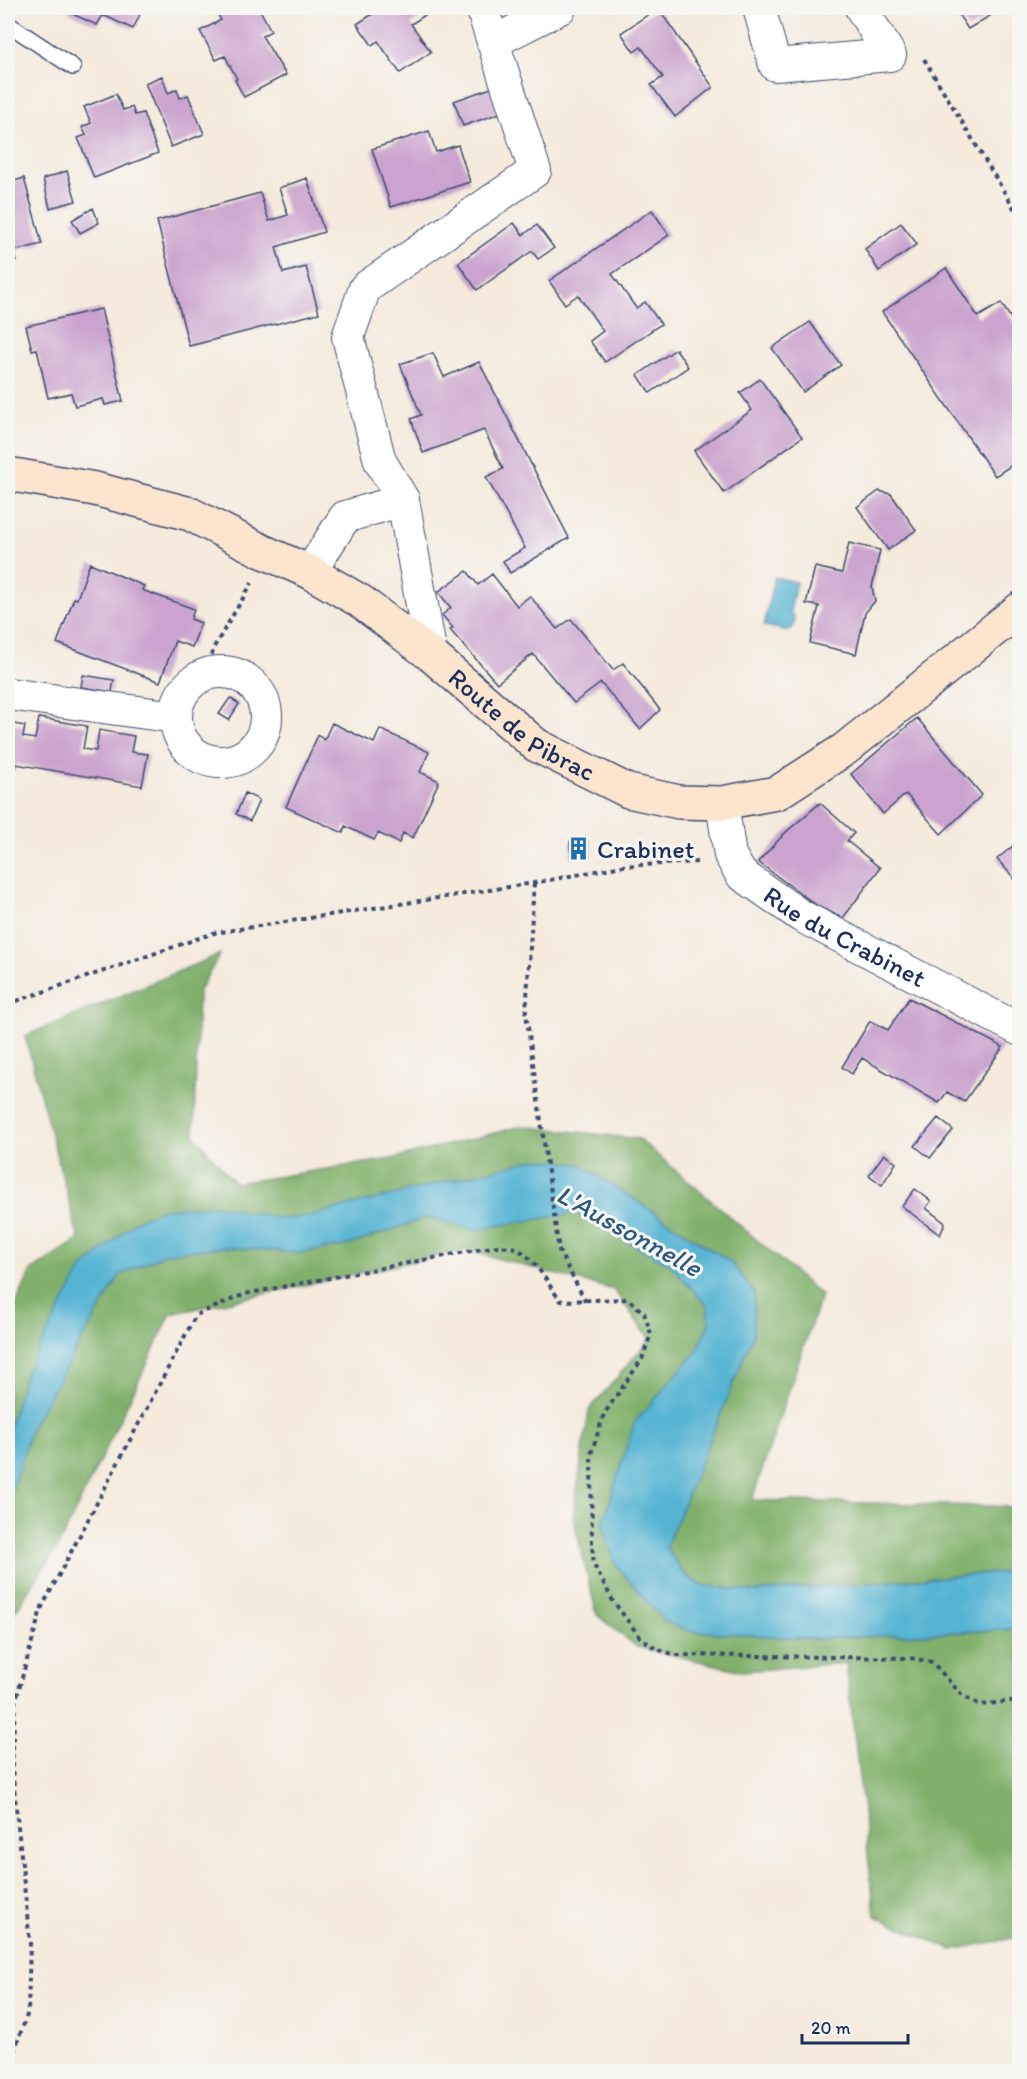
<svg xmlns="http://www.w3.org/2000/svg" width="1027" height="2079" font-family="Itim,sans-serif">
<rect width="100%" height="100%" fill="#f6f6f2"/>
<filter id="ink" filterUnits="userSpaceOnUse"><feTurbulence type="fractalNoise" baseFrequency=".0167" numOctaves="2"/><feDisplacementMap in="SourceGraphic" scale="12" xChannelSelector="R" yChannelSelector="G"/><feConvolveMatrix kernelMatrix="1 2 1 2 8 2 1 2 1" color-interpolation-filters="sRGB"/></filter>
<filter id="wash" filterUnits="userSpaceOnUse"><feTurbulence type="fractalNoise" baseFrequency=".008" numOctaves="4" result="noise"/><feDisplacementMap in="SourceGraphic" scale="24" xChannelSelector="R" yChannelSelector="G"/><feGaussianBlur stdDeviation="1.35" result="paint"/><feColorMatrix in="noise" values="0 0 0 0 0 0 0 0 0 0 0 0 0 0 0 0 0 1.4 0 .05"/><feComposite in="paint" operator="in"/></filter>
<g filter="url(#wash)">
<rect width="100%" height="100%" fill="#f5eadb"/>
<path fill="#80b06a" stroke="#4e7064" stroke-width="1.5" d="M220,954L198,992L194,1135L235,1183L392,1159L522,1126L639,1139L821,1295L752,1500L1019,1507V1571L756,1592L702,1585L689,1631L814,1639L1019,1629V1937L952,1950L875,1916L846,1663L742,1671L637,1647L597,1615L573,1517L589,1410L650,1339L614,1290L466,1250L171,1314L59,1545L8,1622V1322L31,1271L79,1239L25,1036Z"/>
<path fill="#55b4d3" stroke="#387298" stroke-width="1.5" d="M774,577L796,582L790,612C797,618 795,626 789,631L764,626Z
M536,1159L580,1164L732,1263L754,1293L753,1335L666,1547L685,1575L701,1585L756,1592L1019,1571V1629L814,1639L689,1631L665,1622L615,1564L603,1524L634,1423L697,1351L709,1323L707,1306L670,1264L575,1213L473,1230L427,1217L349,1245L299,1253L223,1247L167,1253L120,1275L32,1425L8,1502V1431L25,1374L82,1269L137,1220L163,1209L215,1205L282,1219L309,1216Z"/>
<g id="blocks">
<path fill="#caa4ce" d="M69,8H143L133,29L103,15L97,25L68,12Z
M231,8H236L237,11L244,8H259L271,31L262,36L286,75L244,97L235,80L237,79L225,56L216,60L200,31L221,20L218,15Z
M382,8H436L411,24L431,52L400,73L378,41L372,45L357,24Z
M658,8L713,87L675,117L651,85L663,77L641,47L634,52L621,33Z
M954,8H1003L968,29Z
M162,76L168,93L177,89L180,98L188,95L204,134L171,147L145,83Z
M494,87L503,112L463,126L454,101Z
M116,94L123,110L132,107L135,115L143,113L158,153L94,178L78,138L86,135L82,127L91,123L84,107Z
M429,131L436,152L458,145L470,182L391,207L372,149Z
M67,171L76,201L50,208L43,179Z
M24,178L42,244L14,251L16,261L8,264V183Z
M307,178L324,232L276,247L283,273L306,267L319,313L189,346L157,221L260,193L269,221L288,215L279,188Z
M93,208L99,223L80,233L72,220Z
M652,210L669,235L612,274L636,308L645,302L661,324L605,362L590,341L603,331L578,295L565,304L549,281Z
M514,223L523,235L537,225L554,248L538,259L532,251L477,290L458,263Z
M901,223L917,244L879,271L865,249Z
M946,268L978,317L1001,303L1020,332V460L995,476L882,312Z
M101,309L123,401L105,405L103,399L75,406L71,393L48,398L37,349L32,350L26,326Z
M810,322L841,365L803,392L772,348Z
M676,349L688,367L650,393L638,375Z
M433,353L444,377L479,362L569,538L510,573L503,561L525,548L486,477L503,469L484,430L423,453L411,419L421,415L400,364Z
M760,379L802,437L724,493L694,451L752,410L740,393Z
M879,491L891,494L916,530L888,550L857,507Z
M849,543L880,550L872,587L875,601L865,613L856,654L810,643L819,606L806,604L815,567L842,573Z
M90,563L144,586L142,590L194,609L191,619L201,623L192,647L175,641L160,682L57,643L74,598L77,599Z
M467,571L478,585L492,574L517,606L530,596L557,629L571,619L613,670L623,663L660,710L640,729L601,683L574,703L533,654L497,683L450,630L453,628L442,615L451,608L438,592Z
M83,675L114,680L112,692L81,687Z
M230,698L239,704L229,720L219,714Z
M39,718L87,726L83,749L96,751L99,730L134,736L131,752L148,754L142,786L16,764L15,770L8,769V723L25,726L23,737L35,739Z
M917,718L982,795L941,834L906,794L883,814L851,774Z
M332,723L374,743L380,729L429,752L420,772L439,781L413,838L403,833L399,843L378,833L374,840L345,826L343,833L286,807L318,735L324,740Z
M245,793L259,800L250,821L236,814Z
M820,803L854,833L847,841L880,868L843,918L819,907L758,862L785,833Z
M587,840L589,856L571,858L570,842Z
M1018,842L1020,844V885L997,859Z
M909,998L1003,1047L964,1102L947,1092L939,1103L862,1058L852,1074L842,1067L870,1021L888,1030Z
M938,1118L953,1130L930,1158L915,1146Z
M884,1154L896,1163L882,1185L869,1175Z
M915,1189L931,1201L926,1208L945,1223L940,1235L902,1206Z"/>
</g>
</g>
<g filter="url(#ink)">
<use href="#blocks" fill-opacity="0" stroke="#3c4b71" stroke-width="1.5"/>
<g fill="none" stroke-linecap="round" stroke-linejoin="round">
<defs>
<path id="lane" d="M8,24L73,67"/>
<g id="street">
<path d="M759,8L775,65L890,55L861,8"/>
<path d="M493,42L560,8"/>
<path d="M310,572L345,517L403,500"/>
<path d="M431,655L403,500L380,461L348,337L365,288L535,171L482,8"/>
<circle cx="221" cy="717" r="45"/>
<path d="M8,694L175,717"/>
<path id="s1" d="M722,803L730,855L741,874L801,916L1020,1030"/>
</g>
<g id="secondary">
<path id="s2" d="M8,474L95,489L190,514L262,551L310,572L360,601L431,655L536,745L628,791L679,802L722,803L777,793L845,749L1020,609"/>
</g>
</defs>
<use href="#lane" stroke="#3c4b71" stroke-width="18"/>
<use href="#street" stroke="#3c4b71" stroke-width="34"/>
<use href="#secondary" stroke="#3c4b71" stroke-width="36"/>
<path stroke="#3c4b71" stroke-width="4" stroke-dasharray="4.5 4.5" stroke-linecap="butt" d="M924,59L1020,218
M207,673L214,647L252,583
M534,883L526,1013L559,1251L586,1302
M8,1004L214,933L534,883L622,866L697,862
M8,2069L28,2012L30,1943L12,1768L15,1703L41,1609L196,1315L245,1294L497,1246C503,1247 512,1246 517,1249C537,1260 547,1284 561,1301L628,1299L644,1313L651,1334L642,1359L604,1414L591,1454L592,1545L594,1565L613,1601L640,1637L656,1649L676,1655L910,1658L932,1662L962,1695L980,1705L1020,1700"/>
<use href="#lane" stroke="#fff" stroke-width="15"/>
<use href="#street" stroke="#fff" stroke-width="32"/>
<use href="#secondary" stroke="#fbe5cf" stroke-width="33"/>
</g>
</g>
<defs>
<symbol id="building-bare" viewBox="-9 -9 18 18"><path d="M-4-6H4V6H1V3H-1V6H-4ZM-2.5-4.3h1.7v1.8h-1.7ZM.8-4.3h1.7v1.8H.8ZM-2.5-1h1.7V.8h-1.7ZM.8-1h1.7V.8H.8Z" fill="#1f6fb2" stroke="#f6f6f2" stroke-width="2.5" paint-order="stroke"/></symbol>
</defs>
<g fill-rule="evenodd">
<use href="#building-bare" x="562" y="832" width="33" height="33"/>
</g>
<g text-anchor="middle" stroke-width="6" stroke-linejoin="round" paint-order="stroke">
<g font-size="26" fill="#1b2f5e" stroke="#f6f6f2">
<text dy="9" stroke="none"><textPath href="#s2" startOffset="582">Route de Pibrac</textPath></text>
<text dy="9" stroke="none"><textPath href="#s1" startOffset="196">Rue du Crabinet</textPath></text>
</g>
<g font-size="26" fill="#1b2f5e" stroke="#f6f6f2" text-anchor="start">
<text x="597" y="858">Crabinet</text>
</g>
<g font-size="27" font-style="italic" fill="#2c5781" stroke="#f6f6f2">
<text transform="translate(629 1231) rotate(29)" y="9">L'Aussonnelle</text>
</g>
</g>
<rect width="1027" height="2079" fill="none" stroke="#f6f6f2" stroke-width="30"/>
<path d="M802 2034v9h106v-9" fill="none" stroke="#1b2f5e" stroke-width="3"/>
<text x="811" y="2034" font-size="18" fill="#1b2f5e" stroke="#f6f6f2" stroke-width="4.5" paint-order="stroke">20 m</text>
</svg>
